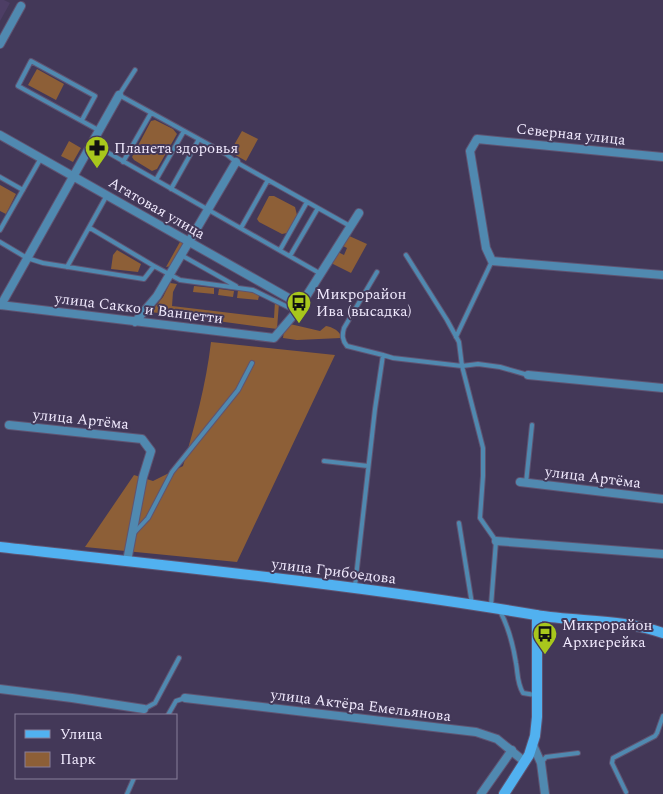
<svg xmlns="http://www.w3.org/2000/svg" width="663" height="794" font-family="Spectral,serif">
<rect width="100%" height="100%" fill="#433858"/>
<path fill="#4d3e65" d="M0,0H4L10,3L0,21Z"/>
<path fill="#8d5f37" d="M37,69L64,84L56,100L28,85Z
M155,120L173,129L177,134L157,169L152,171L134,160L132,157L151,121Z
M242,131L258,139L246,161L230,152Z
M69,141L81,148L73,162L61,156Z
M0,185L16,194L6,214L0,211Z
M269,196H274L295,207L297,215L287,233L282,234L259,222L257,219Z
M347,235L367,244L351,273L331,263L338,252L344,255L347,248L341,245Z
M181,240L183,245L171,266L166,267Z
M117,250L141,264L138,272L111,269L113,255Z
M170,283L177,284L173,292L172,306L274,318L275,301L279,303L277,329L151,312L163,297Z
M194,286L214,288V294L193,292Z
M219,289L234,291L233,297L218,295Z
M238,290L255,293L259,296L258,300L237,298Z
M290,324L320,331L326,326C332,327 341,331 341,338L297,340L283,338L284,330Z
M211,342L335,355L237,562L85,547L134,475L153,481L183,466C195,425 206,385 211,342Z"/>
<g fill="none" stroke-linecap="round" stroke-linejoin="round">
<defs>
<path id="lane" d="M135,70L119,95L226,154L236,162L318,208L290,256
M82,120L95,96L31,61L18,86L100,131
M93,144L321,274
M123,162L151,113
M0,177L23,190
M156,180L184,131
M171,189L199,139
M318,208L350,226
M90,228L154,266
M241,228L268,180
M0,230L41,158
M0,242L27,258L43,263L144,279L154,266L180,280L253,290L296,311
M280,250L307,202
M181,255L236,286
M406,255L447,320L459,342L462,366L483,448V476L480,518L496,541L491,606
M67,267L107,195
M456,337L492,261
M383,355L393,358L462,366L478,364L500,367L528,375
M324,461L368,466
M526,483L532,425
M459,523L472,604
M134,533L148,518L172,472L238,390L252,363
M355,586L375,409L383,355L347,346C342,340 342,335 344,328L377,272
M500,611C509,628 513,644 516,663C518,674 517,683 523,693L535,695
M144,709L155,703L179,658
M168,715L176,701L185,698
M541,763L546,757L578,753
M626,792L612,763L613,758L655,736L657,733L663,716
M127,794L134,778"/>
<path id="street" d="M0,44L21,6
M0,135L301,305
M663,157L477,139L470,151L486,248L492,261L663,275
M0,305L274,338L297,311L359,213
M1,305L119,95
M135,322L157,296L236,162
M528,375L663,388
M9,425L142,439L151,451L143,477L127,561
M520,482L663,499
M496,541L663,554
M0,689L72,698L144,709
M185,698L476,732L497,739L525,762
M533,745L541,763L545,794
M481,794L512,750"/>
<path id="secondary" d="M0,547C179,567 359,585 536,615C578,622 623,619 663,633
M504,794L529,755L535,736L537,717V615"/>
</defs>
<use href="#lane" stroke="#5f5472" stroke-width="6"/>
<use href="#street" stroke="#5f5472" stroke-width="10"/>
<use href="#secondary" stroke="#5f5472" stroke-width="12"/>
<use href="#lane" stroke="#5089b0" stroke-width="4"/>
<use href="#street" stroke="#5089b0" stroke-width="8"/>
<use href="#secondary" stroke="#51b1f0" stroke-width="10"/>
</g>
<defs>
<symbol id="pharmacy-pin" viewBox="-11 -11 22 30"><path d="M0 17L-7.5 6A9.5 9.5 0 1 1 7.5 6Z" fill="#a8c71c" stroke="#433858"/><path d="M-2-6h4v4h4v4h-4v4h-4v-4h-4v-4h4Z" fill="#111"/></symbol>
<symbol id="bus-pin" viewBox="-11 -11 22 30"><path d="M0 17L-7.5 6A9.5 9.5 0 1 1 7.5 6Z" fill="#a8c71c" stroke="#433858"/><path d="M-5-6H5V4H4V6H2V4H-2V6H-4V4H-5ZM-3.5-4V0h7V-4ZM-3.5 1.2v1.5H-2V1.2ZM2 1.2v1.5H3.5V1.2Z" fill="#111"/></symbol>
</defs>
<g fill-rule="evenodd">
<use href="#pharmacy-pin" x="83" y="134" width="28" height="38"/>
<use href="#bus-pin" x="285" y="289" width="28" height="38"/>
<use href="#bus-pin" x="531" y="620" width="28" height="38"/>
</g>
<g text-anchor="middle" stroke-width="4" stroke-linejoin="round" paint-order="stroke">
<g font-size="15" fill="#f0e9fd" stroke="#433858">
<text transform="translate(571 134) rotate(6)" y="5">Северная улица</text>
<text transform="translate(157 208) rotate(30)" y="5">Агатовая улица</text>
<text transform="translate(139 308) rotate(7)" y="5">улица Сакко и Ванцетти</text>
<text transform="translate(81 419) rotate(6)" y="5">улица Артёма</text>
<text transform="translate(593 477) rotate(7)" y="5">улица Артёма</text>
<text transform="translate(334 571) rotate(7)" y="5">улица Грибоедова</text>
<text transform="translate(361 705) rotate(7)" y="5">улица Актёра Емельянова</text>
</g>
<g font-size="15" fill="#f0e9fd" stroke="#433858" text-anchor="start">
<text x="114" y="153">Планета здоровья</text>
<text x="316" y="299">Микрорайон<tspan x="316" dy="17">Ива (высадка)</tspan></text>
<text x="562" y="630">Микрорайон<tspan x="562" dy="17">Архиерейка</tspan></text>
</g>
</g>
<rect x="15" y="714" width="162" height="65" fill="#433858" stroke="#887f9a"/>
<rect x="25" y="730" width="25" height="8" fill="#51b1f0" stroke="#887f9a"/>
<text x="60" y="739" font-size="15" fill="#f0e9fd">Улица</text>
<rect x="25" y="752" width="25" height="15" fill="#8d5f37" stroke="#887f9a"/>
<text x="60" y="764" font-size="15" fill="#f0e9fd">Парк</text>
</svg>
